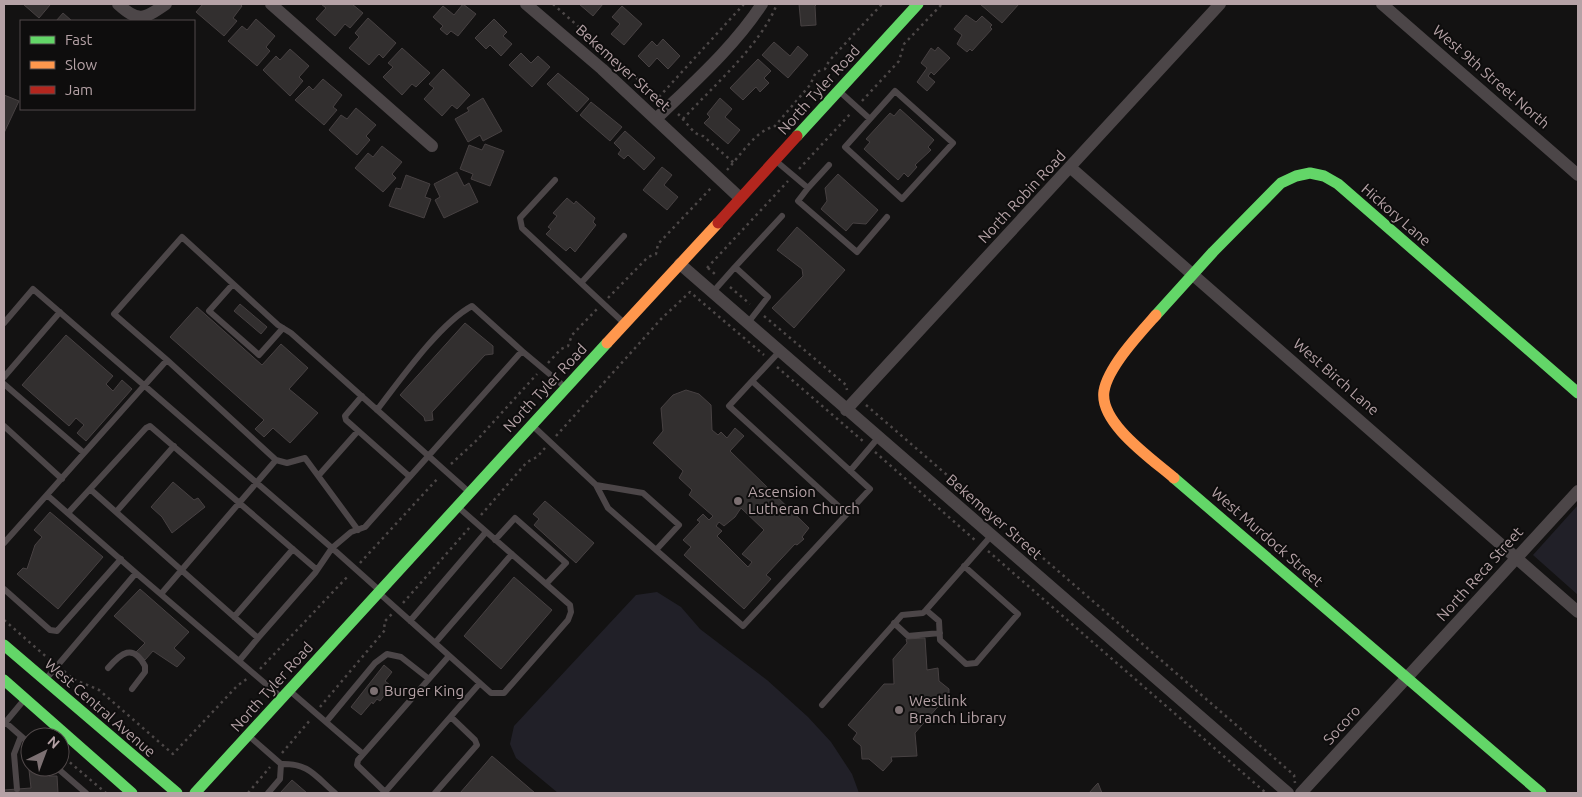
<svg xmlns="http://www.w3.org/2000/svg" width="1582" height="797" font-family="Ubuntu,sans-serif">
<rect width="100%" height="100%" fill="#131212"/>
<path fill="#212028" d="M1578,505V595L1533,555Z
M657,592L681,607L700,629L767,680L808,717L831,742L852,774L859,793H558L516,758L510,744L514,726L636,595Z"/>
<path fill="#322f2f" stroke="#474142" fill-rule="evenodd" d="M23,4H49L50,5L39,18Z
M203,4H240L242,6L233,18L237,21L224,36L196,12Z
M321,4H352L363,13L350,28L345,24L335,36L316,19L326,8Z
M463,4L476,14L458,36L451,31L447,35L440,29L443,26L433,17L443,6L454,15Z
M579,4H603L593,16Z
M799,4H817L815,6L816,25L801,26Z
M980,4H1019L1002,23Z
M622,6L642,24L624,45L611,34L620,24L612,17Z
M63,13L72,21H56Z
M966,15L976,22L982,16L992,25L990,27L992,29L972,51L970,49L967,52L957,44L962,35L954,29Z
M368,18L396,43L383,58L379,54L369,65L349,48L359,37L355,33Z
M256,19L275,36L266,47L270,51L257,66L228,41L242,26L247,30Z
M494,19L507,32L503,36L512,44L501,56L490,45L486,49L475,38Z
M663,39L680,56L668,69L657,58L649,67L638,56L652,41L657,46Z
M774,42L790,56L798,46L808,55L788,78L762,55Z
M938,47L950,58L934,75L931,72L928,76L935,82L927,91L917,82L927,68L921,63L931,48L935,51Z
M402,48L430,73L416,87L412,84L402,95L383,77L393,67L388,63Z
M290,49L309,66L299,77L303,81L290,96L263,70L276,56L280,60Z
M521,53L531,63L538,56L550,67L532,87L509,65Z
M758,59L771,71L764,78L769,83L760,92L756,87L743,100L730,88Z
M443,69L470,95L457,109L452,105L442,116L424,99L434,88L429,84Z
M558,73L589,99L577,112L547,84Z
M323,79L342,95L333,107L337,110L324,125L295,100L309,86L313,90Z
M4,95L19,101L4,133Z
M483,98L502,131L483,141L480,135L468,142L455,119L469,111L467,108Z
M720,98L732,109L725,117L740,130L728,144L704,123L710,117L707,114Z
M591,102L622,127L610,141L580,115Z
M356,108L376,125L366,136L370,140L357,155L329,130L341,115L347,119Z
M900,109L934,140L928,147L931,150L915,165L917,167L908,177L904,173L898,180L864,149L870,142L866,139L890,113L894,116Z
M625,131L655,158L644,170L628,155L624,159L618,154L621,150L614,143Z
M485,144L504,151L490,186L471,179L473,174L460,169L469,145L482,150Z
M382,146L402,162L392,174L396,178L383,192L355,168L368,153L373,157Z
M662,167L672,175L664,185L678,197L667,210L643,190Z
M457,172L464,186L469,183L478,202L444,218L435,200L440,197L434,184Z
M838,174L878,210L866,224L853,223L846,231L821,209L827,201L825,188Z
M406,175L430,184L425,197L431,199L424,218L389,206L396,188L401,189Z
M567,198L574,204L576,201L595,218L593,222L596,225L575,252L570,247L566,251L546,234L551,229L548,227L557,216L553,213Z
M797,227L845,270L794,328L772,308L803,276L802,269L777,250Z
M240,304L267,327L261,334L234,311Z
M197,307L262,365L281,344L308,368L289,389L318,413L290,443L273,428L264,437L255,429L264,420L170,337Z
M465,323L493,346V354L485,355L432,412L433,420L425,421L424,417L400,395Z
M66,335L113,376L106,384L113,391L122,380L132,389L86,441L77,433L84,425L76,418L69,426L22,385Z
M686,390L699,394L711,405L712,430L718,435L721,432L727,438L735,428L744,436L730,451L809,528L802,537L804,539L797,545L795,544L766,575L771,579L744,609L684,555L691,547L683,540L700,522L697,520L703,514L709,520L713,516L689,495L692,490L679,478L683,471L653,443L663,431L661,408L673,395ZM741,508L764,530L742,554L752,562L748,567L717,536L722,531L716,526L719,522L724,526L735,517Z
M173,482L194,500L198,498L205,507L172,533L162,517L151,507Z
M545,501L594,543L576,563L534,525L539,519L533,514Z
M50,512L103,557L58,609L17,574L23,568L27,569L35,545L42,537L34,530Z
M514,577L552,610L501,669L464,636Z
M140,589L189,632L174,648L185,658L177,667L153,651L145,660L136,652L145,643L114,616Z
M925,638L927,670L938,668L939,681L949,689V694L915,733L917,756L891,757L892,761L883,771L869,759H862L861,746L853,739L857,733L848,725L884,684H894L893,659L907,643L906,639Z
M384,665L392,672L385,681L390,685L385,690L387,692L380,701L377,699L373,704L372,702L361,715L351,707Z
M492,756L535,793H460Z
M48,769L49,776H57L58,793H4V790L31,788L29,770Z
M292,780L307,793H280Z
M1098,783L1102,793H1089L1096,785Z"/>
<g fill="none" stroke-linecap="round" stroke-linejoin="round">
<path stroke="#4d4848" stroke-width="2.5" stroke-dasharray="2.5 4" stroke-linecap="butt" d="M553,4L660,99
M659,97L744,4
M862,101L899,61L904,44L942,4
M678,114C686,121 694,136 703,136L734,163
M683,119C714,85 760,46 777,4
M799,169L851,113
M727,170C738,158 758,128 774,127L810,85L816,72L825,69L829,61L882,4
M707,268L788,181
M708,268L716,275
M730,287L750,304
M608,298L648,257L656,254L658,244L712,187
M764,316L846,385L847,390
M548,363L561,349L568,346L572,335L597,309
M777,367L864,442
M866,405L1294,775L1295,783
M556,436L662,318L690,292L764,355
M875,452L976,541
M451,464L477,440L537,374
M481,515L527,462L537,457L545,448
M988,551L1266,793
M360,563L439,477
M403,603L470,527
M4,620L50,660
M260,669L349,575
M64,671L73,679L99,690L173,754L237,686L248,678
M320,707L385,630L384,622L392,614
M282,753L311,719
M60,754L106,793
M248,793L270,767"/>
<path stroke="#4c4648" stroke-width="6" d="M839,91L870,119
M895,91L953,143L902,199L845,147Z
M776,161L808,188L798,201L857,252L887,217
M555,180L520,218L522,228L624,323
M808,188L829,165
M581,283L624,236
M233,284L209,311L259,355L283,328
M712,293L735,267
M4,323L33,289L332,548L315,573L258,638L90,489
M747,324L768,297L735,267L782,216
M4,377L60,312
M752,381L729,406L847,514
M4,384L84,453
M362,396L345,416L346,420L409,476
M377,410C400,380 440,323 472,306L522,351
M4,426L62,479
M533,426L596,485L608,508L743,626L870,489L752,381L779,352
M276,460L287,463L305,458L358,530
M850,471L878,438
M319,475L358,431
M596,485L643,493L679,525L656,550
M116,512L174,446
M68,513L146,428L150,426L316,569
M495,540L515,518L566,563L546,584
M4,543L167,360L114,314L182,237L278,325L291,333L470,493
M964,566L1018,614L976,663L966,664L940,640L939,621L926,610L991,536
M136,573L281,697
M4,589L50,630L57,631L121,559
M379,590L332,548L351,532L365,527L522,351L565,387
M379,593L491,693H504L568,620L571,612L570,605L458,507
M161,594L276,460L167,360
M234,617L293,549
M410,621L486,532
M894,623L908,636L940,633
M435,643L512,554
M449,656L358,760L357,765L385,792L480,683
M239,661L258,638
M108,668C121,653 133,643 145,666V672L132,689
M46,679L136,573L47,495
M290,691L363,754
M822,705L902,615L923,613L926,610
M5,722L30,744
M326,722L375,663L387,654L401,657L429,679
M4,724L24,700
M249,736L281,764C309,763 315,776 335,793
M56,767L86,793
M17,789L14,754L21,736
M268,793L280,779L281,764
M435,793L477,745L475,740L451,717"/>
<path stroke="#4c4648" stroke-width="12" d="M118,4C139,23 144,19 166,4
M271,4L432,146
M526,4L602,69L740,198
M1382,4L1578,175
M656,119C693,83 734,47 762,4
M1071,168L1578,612
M680,264L1288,793
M846,410L1220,4
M1301,793L1578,491"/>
<path stroke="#63d668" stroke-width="11" d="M797,136L918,4
M1156,315L1213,252L1281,183L1296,176L1310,173L1324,176L1338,184L1578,393
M1174,478L1541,793
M4,645L177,793
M4,680L132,793
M195,793L607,343"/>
<path stroke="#ff974d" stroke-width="11" d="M1156,315C1140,333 1108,367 1104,391C1099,423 1152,459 1174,478
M607,343L718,223"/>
<path stroke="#b3261e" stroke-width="11" d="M718,223L797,136"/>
</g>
<g fill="#7c7072" stroke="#0e0d0d" stroke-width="2">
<circle cx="738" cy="501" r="5"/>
<circle cx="374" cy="691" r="5"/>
<circle cx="899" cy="710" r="5"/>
</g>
<g text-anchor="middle" stroke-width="4" stroke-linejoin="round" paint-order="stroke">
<g font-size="15" fill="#b5a2a6" stroke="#0e0d0d">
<text transform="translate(623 68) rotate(42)" y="5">Bekemeyer Street</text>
<text transform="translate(1491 77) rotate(41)" y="5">West 9th Street North</text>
<text transform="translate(819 90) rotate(-48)" y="5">North Tyler Road</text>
<text transform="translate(1022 197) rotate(-47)" y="5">North Robin Road</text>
<text transform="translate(1396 215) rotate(41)" y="5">Hickory Lane</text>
<text transform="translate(1336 377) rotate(41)" y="5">West Birch Lane</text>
<text transform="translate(545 388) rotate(-47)" y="5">North Tyler Road</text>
<text transform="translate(994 517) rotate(41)" y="5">Bekemeyer Street</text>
<text transform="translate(1267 537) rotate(41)" y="5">West Murdock Street</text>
<text transform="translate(1480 574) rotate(-48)" y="5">North Reca Street</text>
<text transform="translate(272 687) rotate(-48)" y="5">North Tyler Road</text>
<text transform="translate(100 708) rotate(41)" y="5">West Central Avenue</text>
<text transform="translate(1342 725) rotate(-48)" y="5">Socoro</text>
</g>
<g font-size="15" fill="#b5a2a6" stroke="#0e0d0d" text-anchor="start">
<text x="748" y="497">Ascension<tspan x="748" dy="17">Lutheran Church</tspan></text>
<text x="384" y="696">Burger King</text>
<text x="909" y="706">Westlink<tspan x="909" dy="17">Branch Library</tspan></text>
</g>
</g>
<rect width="1582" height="797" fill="none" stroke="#b5a2a6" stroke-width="10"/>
<rect x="20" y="20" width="175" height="90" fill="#0e0d0d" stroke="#51494a"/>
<rect x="30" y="36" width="25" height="8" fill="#63d668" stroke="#51494a"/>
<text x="65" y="45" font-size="15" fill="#b5a2a6">Fast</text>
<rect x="30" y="61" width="25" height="8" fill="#ff974d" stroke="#51494a"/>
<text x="65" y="70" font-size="15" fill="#b5a2a6">Slow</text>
<rect x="30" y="86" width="25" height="8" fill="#b3261e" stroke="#51494a"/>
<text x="65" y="95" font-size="15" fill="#b5a2a6">Jam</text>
<g transform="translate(45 752) rotate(42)"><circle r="24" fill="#0e0d0d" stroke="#51494a"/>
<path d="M0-4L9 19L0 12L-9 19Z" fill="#7c7072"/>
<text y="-8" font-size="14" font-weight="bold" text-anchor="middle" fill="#b5a2a6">N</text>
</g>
</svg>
